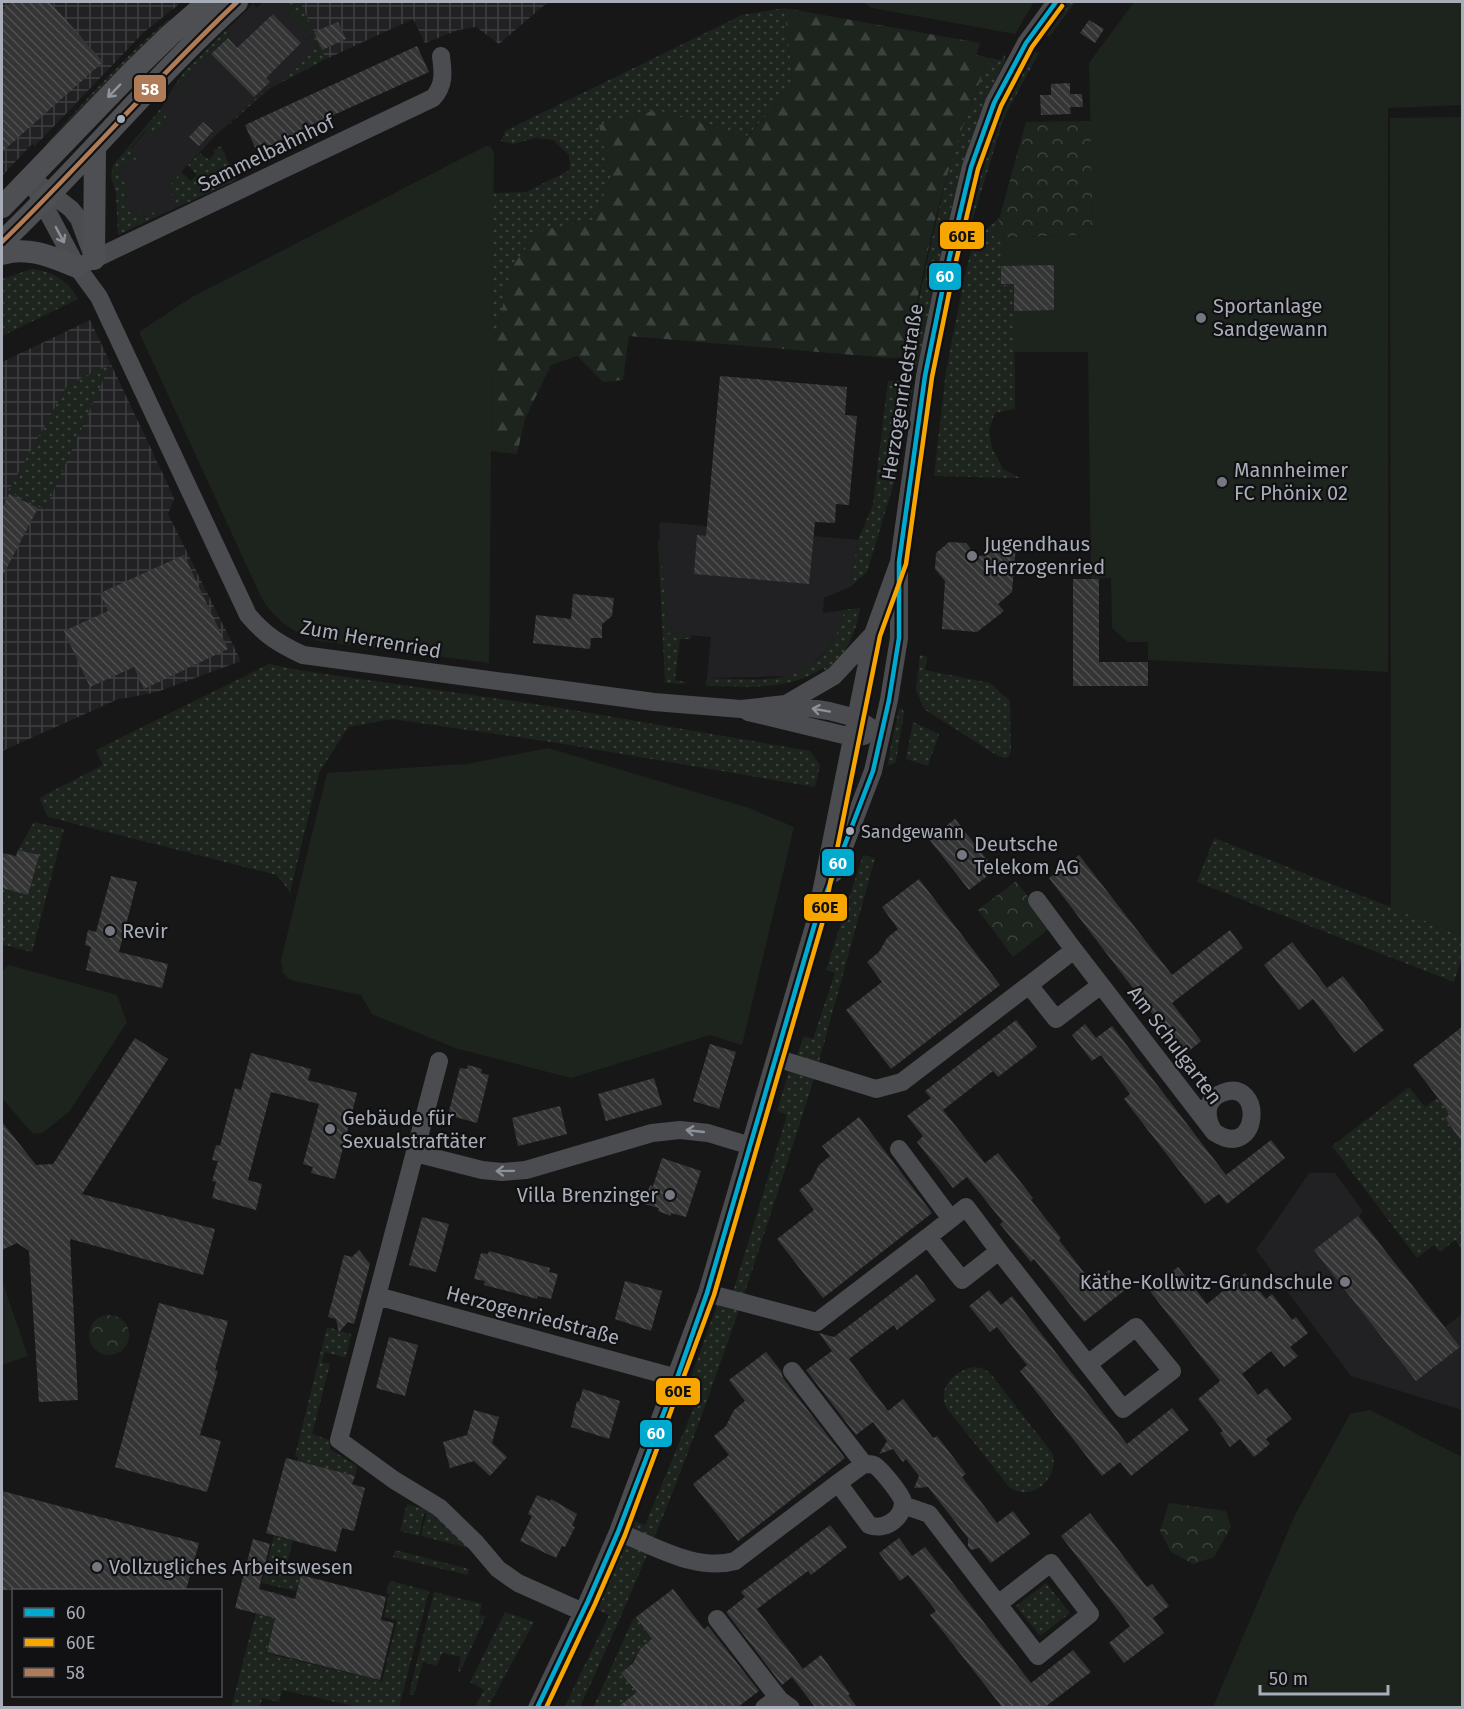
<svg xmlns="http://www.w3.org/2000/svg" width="1464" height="1709" font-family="'Fira Sans',sans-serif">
<defs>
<pattern id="industrial-grid" width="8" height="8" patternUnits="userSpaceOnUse" patternTransform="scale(1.5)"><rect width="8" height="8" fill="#212123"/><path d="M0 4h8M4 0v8" fill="none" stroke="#3e3f41"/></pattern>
<pattern id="grass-dots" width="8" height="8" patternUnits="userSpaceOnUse" patternTransform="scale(1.5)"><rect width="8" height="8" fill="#1d241e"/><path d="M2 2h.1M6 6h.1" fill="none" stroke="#3b413d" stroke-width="1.8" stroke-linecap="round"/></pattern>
<pattern id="forest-firs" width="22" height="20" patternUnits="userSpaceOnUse" patternTransform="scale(1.5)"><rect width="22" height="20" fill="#1d241e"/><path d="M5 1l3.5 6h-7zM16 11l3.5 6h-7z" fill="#3b413d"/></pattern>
<pattern id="park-crowns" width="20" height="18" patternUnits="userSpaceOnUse" patternTransform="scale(1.5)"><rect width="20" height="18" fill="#1d241e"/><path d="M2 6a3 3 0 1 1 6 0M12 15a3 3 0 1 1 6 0" fill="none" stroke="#3b413d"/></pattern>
<pattern id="building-back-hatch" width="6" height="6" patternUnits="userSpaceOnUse" patternTransform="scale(1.5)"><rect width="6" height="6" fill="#353536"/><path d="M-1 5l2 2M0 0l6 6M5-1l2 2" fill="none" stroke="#4f5051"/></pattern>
</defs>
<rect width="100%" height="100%" fill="#171717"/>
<path fill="#212123" d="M263,2H280L314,37L317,47L292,73L268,87L217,134L169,185L176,208L158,216L154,212L142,218L134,216L124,192L127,190L118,169L140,157L131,149L146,131L154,138L165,111L162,107L172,89L178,88L195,67L230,35L227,29L254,3L256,8Z
M662,522L858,540L850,587L824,598L823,613L844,610L839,631L826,651L807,669L790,676L707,678L711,637L668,633L659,524Z
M1309,1173H1335L1363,1211L1359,1216L1445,1327L1462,1314V1410L1351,1376L1256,1250Z"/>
<path fill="url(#industrial-grid)" d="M2,2H182L144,32L35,146L32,144L2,176Z
M300,2H548L499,44L476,27L458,30L425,43L413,19L326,59Z
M90,320L171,491L174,499L168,514L241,661L157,692L116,700L2,751V362Z"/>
<path fill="url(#grass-dots)" d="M280,2H300L326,59L269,89L217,135L268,87L292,73L317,47L314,37Z
M1066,2H1075L1049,37L1043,34Z
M784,8L794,85L746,137L657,110L599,125L611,178L593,220L539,232L513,265L492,348L493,193L526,192L570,170L569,155L553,140L535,138L513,144L501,141L505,131L742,15Z
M169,19L172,21L46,147V144C85,101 124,57 169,19Z
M227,29L230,35L195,67L178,88L172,89L185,71Z
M1035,52L1039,53L1004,117L973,218L970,224L965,227L995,124L1025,61Z
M1005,54V61C970,126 953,198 937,270C929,303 926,337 916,369L912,372H902C920,302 932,231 951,162C961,126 976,92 990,58L1001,60Z
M162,107L165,111L166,116L155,139L145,131L131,148L140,157L118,169L128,190L124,193L134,215L140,213L143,218L154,212L158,216L118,235L116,194L111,176L113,165Z
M221,146L236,180L176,208L169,186L181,172L191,181L197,175L188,165L200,153L209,160L215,153L213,150Z
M999,218L994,238H1006L1014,284L1015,409L995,413L989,430L992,448L1003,469L1020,478L934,476L946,371L966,270L972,249L979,236Z
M32,269C53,272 68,280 78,299L2,336V279Z
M110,365L45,510L8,491L68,384Z
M888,381H909L912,383L913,389L897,473L867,572L850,587L858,540L873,505Z
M660,537L668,633L691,635V639H680L675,680L686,682L685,684L665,683L658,541Z
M860,608C856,634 846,653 828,673L823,668C786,692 748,686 706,686L707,678C750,679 800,688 828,648C837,636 842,624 844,610Z
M920,655L927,657L925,670L990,683L1010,701L1011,751L1009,756L1005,758L998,756L924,709L916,690Z
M269,664L298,670L555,707L810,751L820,765L815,787L552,742L392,719L348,727L319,773L290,892L277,875L48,817L39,798L103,765L96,750Z
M899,708L903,710L904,713L896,760L895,763L887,766Z
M913,722L939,734L928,766L906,759Z
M34,822L64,829L32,952L4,945L2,946V888L28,895L38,855L18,850Z
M1214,838L1462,935V957L1454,982L1197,882Z
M863,855L875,858L818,1065L796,1058L804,1036L813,1039L835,973L826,970Z
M789,1071L814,1079C776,1198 738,1318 694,1436C660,1528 621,1618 580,1707L564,1708L609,1615L594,1608L632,1520L645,1525L694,1407L682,1402L723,1289L733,1292L787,1115L777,1111Z
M1409,1087L1425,1107L1438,1097L1451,1114L1445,1119L1459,1137L1462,1134V1250L1455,1240L1440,1252L1434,1245L1417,1258L1332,1146Z
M327,1327L351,1334L346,1358L325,1352L322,1362L330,1364L312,1434L329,1440L331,1450L357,1466L355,1476L298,1461V1457L295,1456Z
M973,1367L982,1368L990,1373L1053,1454C1058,1478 1034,1502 1010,1488L946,1407C938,1387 954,1371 973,1367Z
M407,1504L432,1511L469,1548L421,1536L427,1513H424L419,1536L400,1531Z
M274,1536L293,1541L285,1570L301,1574L296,1591L262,1583Z
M395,1550L469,1569L468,1575L393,1557Z
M390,1581L429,1591L399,1707H358L282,1690L279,1702L262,1698L260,1707L231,1708L262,1590L281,1594L266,1653L382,1681L397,1621L384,1617L389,1594L386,1593Z
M1046,1583L1070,1613L1040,1636L1016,1606Z
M434,1592L482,1604L479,1615L486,1616L460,1672L458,1670L461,1657L442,1653L437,1666L423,1662L414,1695L409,1694Z
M505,1612L534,1622L488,1707H475L484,1690L470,1682Z
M636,1617L652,1639C639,1649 634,1662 621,1673L637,1692L618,1707L593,1708L633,1619Z"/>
<path fill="url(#forest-firs)" d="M784,8L980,43L976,55L990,58C980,82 969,106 961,131C936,204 921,281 906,357L889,358L629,336L623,380L603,382L577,356L551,365L525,419L517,454L491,451L492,348L513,265L539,231L593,220L611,178L599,125L657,110L747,137L794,85Z"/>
<path fill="url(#park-crowns)" d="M1091,121L1093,235L994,238L1026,122Z
M1016,881L1051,927L1013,957L978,910Z
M89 1335a20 20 0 1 1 40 0a20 20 0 1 1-40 0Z
M1169,1503L1226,1511L1231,1527L1214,1557L1193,1564L1171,1552L1160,1531Z"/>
<path fill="#1d241e" d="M863,2H1034L1015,34L872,8Z
M1134,2H1462V105L1388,108V672L1148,660V642H1128L1112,628L1111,578L1091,579L1088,352H1014V285H1001V238L1093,235L1089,63Z
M1462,117V935L1391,908L1390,118Z
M486,146L491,147L494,153L489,663L319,641C294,633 276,621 262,599L139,332L192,297Z
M548,748L749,808L794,827L742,1045L710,1035L571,1078L455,1048L372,1014L361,995L290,980L283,973L281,960L327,773L467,764Z
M9,965L117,995L127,1022L69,1112L42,1133L33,1134L2,1098V971Z
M2,1281L28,1356L2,1365Z
M1370,1410L1462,1457V1707H1213L1295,1515L1350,1414Z"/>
<path fill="url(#building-back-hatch)" d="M11,2H50L103,62L2,152V10Z
M273,14L301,43L266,78L270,82L254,97L211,54L228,38L237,48Z
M1089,20L1104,29L1095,43L1080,33Z
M338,22L346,39L322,50L314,32Z
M417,46L429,72L298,131L299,132L257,152L245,125Z
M1070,83V94H1082L1083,107H1070L1071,114L1041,115L1040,95H1051V84Z
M203,122L213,131L199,146L189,137Z
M1054,265V310L1014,311V284H1001V266Z
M720,376L847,387L845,415L857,416L849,505L836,504L835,523L815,522L809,584L694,574L697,535L706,536Z
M9,494L38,508L2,577V508Z
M949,542L966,543L977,557L1016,544L1012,592L998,604L1004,611L977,632L942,629L945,581L935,569L936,553Z
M184,555L228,649L144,689L134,667L90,687L64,631L108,611L100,593Z
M1073,579H1099V662H1148V686H1073Z
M573,594L614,598L612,616L602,624V638H591L590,649L533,643L536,615L571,619Z
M955,819L995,870L969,890L929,839Z
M18,850L39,855L28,895L2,888V853L16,856Z
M1079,855L1172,975L1230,930L1243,948L1172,1003L1201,1041L1184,1055L1049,878Z
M111,876L137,882L119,952L168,964L162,988L86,970L91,947L85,945L88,930L96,932Z
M919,879L1000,985L891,1069L846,1010L882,982L867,962L879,952L887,938L898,929L882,907Z
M1292,942L1327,988L1343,976L1384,1030L1354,1053L1313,999L1299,1010L1264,965Z
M1016,1020L1037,1047L998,1077L993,1071L943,1110L985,1163L998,1153L1033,1198L1031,1200L1061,1238L1059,1240L1092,1283L1109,1270L1125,1290L1084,1322L1034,1259L1031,1262L1000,1224L1003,1222L967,1177L953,1188L917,1142L923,1136L907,1116L931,1098L925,1091Z
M1085,1024L1096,1038L1112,1026L1226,1175L1271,1140L1285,1158L1227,1204L1219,1194L1205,1204L1124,1099L1130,1094L1101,1055L1092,1061L1072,1035Z
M1462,1027V1142L1445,1118L1450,1114L1413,1065Z
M135,1038L168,1059L82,1194L215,1229L203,1275L70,1239L78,1400L39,1402L29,1251L17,1243L2,1250V1122L36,1165L53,1164Z
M710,1044L736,1052L719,1109L693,1101Z
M251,1053L311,1069L308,1080L357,1093L335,1179L311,1173L313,1167L303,1164L319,1104L271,1092L248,1180L262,1184L256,1210L212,1198L216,1182L212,1181L218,1161L212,1160L216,1145L220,1146L235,1088L241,1090Z
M468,1065L482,1069L481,1073L489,1075L477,1123L448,1115L460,1068L467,1069Z
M654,1078L662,1105L606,1121L598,1094Z
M560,1106L567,1134L518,1146L512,1118Z
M859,1117L932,1213L823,1298L777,1239L814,1210L799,1190L811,1181L819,1165L830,1156L822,1146Z
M662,1158L701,1171L686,1217L671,1213V1216L658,1211L659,1208L644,1204L650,1185L653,1186Z
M1358,1216L1460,1347L1416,1381L1314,1250Z
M422,1217L449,1224L436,1272L409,1265Z
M359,1250L370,1264L354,1324L348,1322L339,1332L336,1319L328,1317L344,1255L352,1257Z
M489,1251L550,1268L549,1272L558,1274L551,1299L538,1296L537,1299L484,1285L485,1281L474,1279L481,1253L488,1254Z
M1178,1267L1207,1304L1245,1273L1266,1299L1272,1294L1292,1320L1296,1317L1308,1333L1290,1347L1298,1356L1284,1367L1271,1351L1242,1374L1258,1395L1267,1388L1292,1419L1266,1439L1270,1444L1254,1457L1240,1439L1230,1447L1220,1433L1223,1431L1198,1399L1220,1381L1149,1290Z
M917,1274L936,1300L897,1330L894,1325L849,1359L888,1411L903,1399L933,1438L937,1436L966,1474L962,1477L997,1523L1013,1511L1030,1534L991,1563L979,1548L971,1550L968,1546V1538L928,1487L914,1488L919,1476L906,1459L903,1462L893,1449L879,1454L887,1441L873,1422L856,1435L806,1370L832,1351L819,1333L834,1337Z
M625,1281L662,1291L651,1331L615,1319Z
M989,1290L1001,1305L1012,1296L1127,1444L1172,1408L1189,1430L1131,1476L1120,1462L1102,1476L1020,1371L1027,1365L997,1327L990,1332L969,1306Z
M159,1303L228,1321L215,1370L218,1371L200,1435L221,1441L207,1492L115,1467Z
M389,1337L418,1345L405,1396L376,1388Z
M766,1352L781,1371L783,1378L845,1458L738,1541L693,1484L729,1455L714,1436L726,1426L734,1410L745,1401L729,1380Z
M583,1389L620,1401L609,1439L571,1427L577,1401L579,1402Z
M474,1410L499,1417L492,1443L507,1457L490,1476L474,1461L450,1468L443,1442L467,1435Z
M286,1458L355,1476L352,1484L365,1488L354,1531L342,1528L336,1552L266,1533Z
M2,1491L199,1543L186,1590H2Z
M537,1495L550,1501L551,1499L577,1514L572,1526L575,1527L565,1547L562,1546L556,1558L520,1541L532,1516L528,1514Z
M1090,1513L1147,1587L1152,1584L1169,1606L1153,1618L1164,1633L1124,1663L1109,1643L1130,1626L1061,1536Z
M830,1525L847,1547L811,1575L808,1571L757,1609L803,1669L821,1655L850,1694L848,1695L857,1707H815L792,1677L782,1685L726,1612L745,1597L741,1592Z
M899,1538L912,1556L925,1547L1031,1683L1073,1650L1091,1672L1045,1707H1002L930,1615L936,1611L908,1575L900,1581L879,1553Z
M253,1539L270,1544L259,1589L295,1599L301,1575L386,1597L381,1620L394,1623L380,1680L267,1652L275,1618L235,1608Z
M673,1589L704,1629L708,1626L759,1691L738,1707H618L637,1692L621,1673L633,1663L641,1648L652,1639L636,1617Z"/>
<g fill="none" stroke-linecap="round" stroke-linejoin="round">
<path stroke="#4b4c50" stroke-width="18" d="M30,179L77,267L99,297L248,615C265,635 279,644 303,655L654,702L741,709L786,704L829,711L856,718L881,734
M40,185L71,209L79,219L91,251
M84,264L433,98C445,85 443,72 441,56
M786,704L834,676L872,635
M748,712L852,737L864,736
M834,873L873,771L889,700L899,638V562L925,376L946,272L971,167L994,103L1026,43L1056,2
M1037,900L1074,950
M1101,985L1214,1132C1260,1163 1265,1076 1222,1093C1204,1100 1205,1118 1214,1132
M776,1058L876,1089L902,1082L1029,985L1056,1019L1101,985L1074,950L1029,985
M439,1061L339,1440L394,1480L440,1508L476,1543L498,1569L518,1583L583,1612
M899,1149L951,1219
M415,1153L482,1170L502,1172L526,1170L652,1133L680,1130L708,1133L751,1146
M999,1251L1123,1409L1172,1371L1136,1327L1088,1364
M707,1293L817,1322L928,1237L962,1280L999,1251L966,1207L928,1237
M377,1296L677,1378
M792,1371L864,1464
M903,1505L929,1514L1038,1656L1090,1614L1051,1563L998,1604
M618,1532C655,1546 696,1572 735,1561L838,1483L869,1525C884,1531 903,1519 903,1502C903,1496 880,1468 874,1465C871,1464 867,1464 864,1464L838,1483
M717,1619L780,1700
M537,1708L588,1601L618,1532L707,1293L815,923L873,634L899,562
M764,1708L772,1702L780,1700L791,1708"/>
<path stroke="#4d4f52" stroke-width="22" d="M2,207L133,71L170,35L208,2
M2,242C83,165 154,77 237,2
M2,254C29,246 52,257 77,267
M94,259L95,148"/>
<defs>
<path id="bus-1" d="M537,1708L588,1601L618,1532L677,1378L707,1293L815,923L873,771L889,700L899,638V562L925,376L946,272L971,167L994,103L1026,43L1056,2"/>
<path id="bus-2" d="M546,1708L595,1604L625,1535L714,1295L822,924L880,636L906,564L932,377L953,274L978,169L1001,106L1032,47L1062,6"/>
<path id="bus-3" d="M2,242C82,164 155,79 237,2"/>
</defs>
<use href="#bus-1" stroke="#111113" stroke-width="9"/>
<use href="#bus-2" stroke="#111113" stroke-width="9"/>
<use href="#bus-3" stroke="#111113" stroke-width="9"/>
<use href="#bus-1" stroke="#00a9ce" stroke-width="4.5"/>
<use href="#bus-2" stroke="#f7a600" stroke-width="4.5"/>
<use href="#bus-3" stroke="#b07c57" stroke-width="4.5"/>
</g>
<defs><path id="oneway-shaft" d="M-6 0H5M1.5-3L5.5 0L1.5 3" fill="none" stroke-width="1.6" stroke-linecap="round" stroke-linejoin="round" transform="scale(1.5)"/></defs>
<use stroke="#91969e" href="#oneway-shaft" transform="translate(114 91) rotate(134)"/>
<g stroke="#8c9099">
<use href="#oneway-shaft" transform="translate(60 235) rotate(62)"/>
<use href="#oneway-shaft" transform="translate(821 710) rotate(-170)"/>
<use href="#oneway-shaft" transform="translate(695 1131) rotate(-174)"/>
<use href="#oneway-shaft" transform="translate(505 1171) rotate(179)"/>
</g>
<g fill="#a8adb8" stroke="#111113" stroke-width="2">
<circle cx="121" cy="119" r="5"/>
<circle cx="850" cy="831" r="5"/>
</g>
<g fill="#757880" stroke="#111113" stroke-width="2">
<circle cx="1201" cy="318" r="6"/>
<circle cx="1222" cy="482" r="6"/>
<circle cx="972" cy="556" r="6"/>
<circle cx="962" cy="855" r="6"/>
<circle cx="110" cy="931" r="6"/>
<circle cx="330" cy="1129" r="6"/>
<circle cx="670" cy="1195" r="6"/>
<circle cx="1345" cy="1282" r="6"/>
<circle cx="97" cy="1567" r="6"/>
</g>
<g text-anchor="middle" stroke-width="4.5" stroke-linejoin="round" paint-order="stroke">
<g font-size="18" fill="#a8adb8" stroke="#111113" text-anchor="start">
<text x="861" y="838">Sandgewann</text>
</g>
<g font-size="20" fill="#a8adb8" stroke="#111113">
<text transform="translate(266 153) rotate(-26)" y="7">Sammelbahnhof</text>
<text transform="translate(902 392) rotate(-81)" y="7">Herzogenriedstraße</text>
<text transform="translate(371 639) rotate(10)" y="7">Zum Herrenried</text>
<text transform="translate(1175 1045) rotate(53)" y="7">Am Schulgarten</text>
<text transform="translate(533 1315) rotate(15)" y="7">Herzogenriedstraße</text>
</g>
<g font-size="20" fill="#a8adb8" stroke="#111113" text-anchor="start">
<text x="1213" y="313">Sportanlage<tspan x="1213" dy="23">Sandgewann</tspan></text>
<text x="1234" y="477">Mannheimer<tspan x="1234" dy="23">FC Phönix 02</tspan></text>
<text x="984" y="551">Jugendhaus<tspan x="984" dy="23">Herzogenried</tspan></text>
<text x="974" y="851">Deutsche<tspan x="974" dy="23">Telekom AG</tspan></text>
<text x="122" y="938">Revir</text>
<text x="342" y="1125">Gebäude für<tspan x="342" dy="23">Sexualstraftäter</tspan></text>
<text x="658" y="1202" text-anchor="end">Villa Brenzinger</text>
<text x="1333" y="1289" text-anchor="end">Käthe-Kollwitz-Grundschule</text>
<text x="109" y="1574">Vollzugliches Arbeitswesen</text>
</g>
</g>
<g stroke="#111113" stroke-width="2">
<rect x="133" y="74" width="34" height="29" rx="6" fill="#b07c57"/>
<rect x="939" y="221" width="46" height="29" rx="6" fill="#f7a600"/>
<rect x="928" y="262" width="34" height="29" rx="6" fill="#00a9ce"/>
<rect x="821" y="848" width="34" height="29" rx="6" fill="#00a9ce"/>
<rect x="803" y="893" width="45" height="29" rx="6" fill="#f7a600"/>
<rect x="655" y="1377" width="46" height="29" rx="6" fill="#f7a600"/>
<rect x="639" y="1419" width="34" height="29" rx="6" fill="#00a9ce"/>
</g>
<g font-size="16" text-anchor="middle" font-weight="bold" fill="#fff">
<text x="150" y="95">58</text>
<text x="945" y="282">60</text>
<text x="838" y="869">60</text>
<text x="656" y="1439">60</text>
</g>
<g font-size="16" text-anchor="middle" font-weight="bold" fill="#111">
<text x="962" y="242">60E</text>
<text x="825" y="913">60E</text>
<text x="678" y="1397">60E</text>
</g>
<rect width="1464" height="1709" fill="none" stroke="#a8adb8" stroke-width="6"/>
<rect x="12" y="1589" width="210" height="108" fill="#111113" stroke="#4d4f55" stroke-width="1.5"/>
<rect x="24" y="1608" width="30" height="9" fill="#00a9ce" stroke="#4d4f55" stroke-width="1.5"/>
<text x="66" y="1619" font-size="18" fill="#a8adb8">60</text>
<rect x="24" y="1638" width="30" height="9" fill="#f7a600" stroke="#4d4f55" stroke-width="1.5"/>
<text x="66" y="1649" font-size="18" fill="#a8adb8">60E</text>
<rect x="24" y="1668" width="30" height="9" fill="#b07c57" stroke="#4d4f55" stroke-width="1.5"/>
<text x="66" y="1679" font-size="18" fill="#a8adb8">58</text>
<path d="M1260 1685v9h128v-9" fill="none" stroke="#a8adb8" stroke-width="3"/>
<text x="1269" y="1685" font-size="18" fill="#a8adb8" stroke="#111113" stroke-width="4.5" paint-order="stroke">50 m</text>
</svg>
